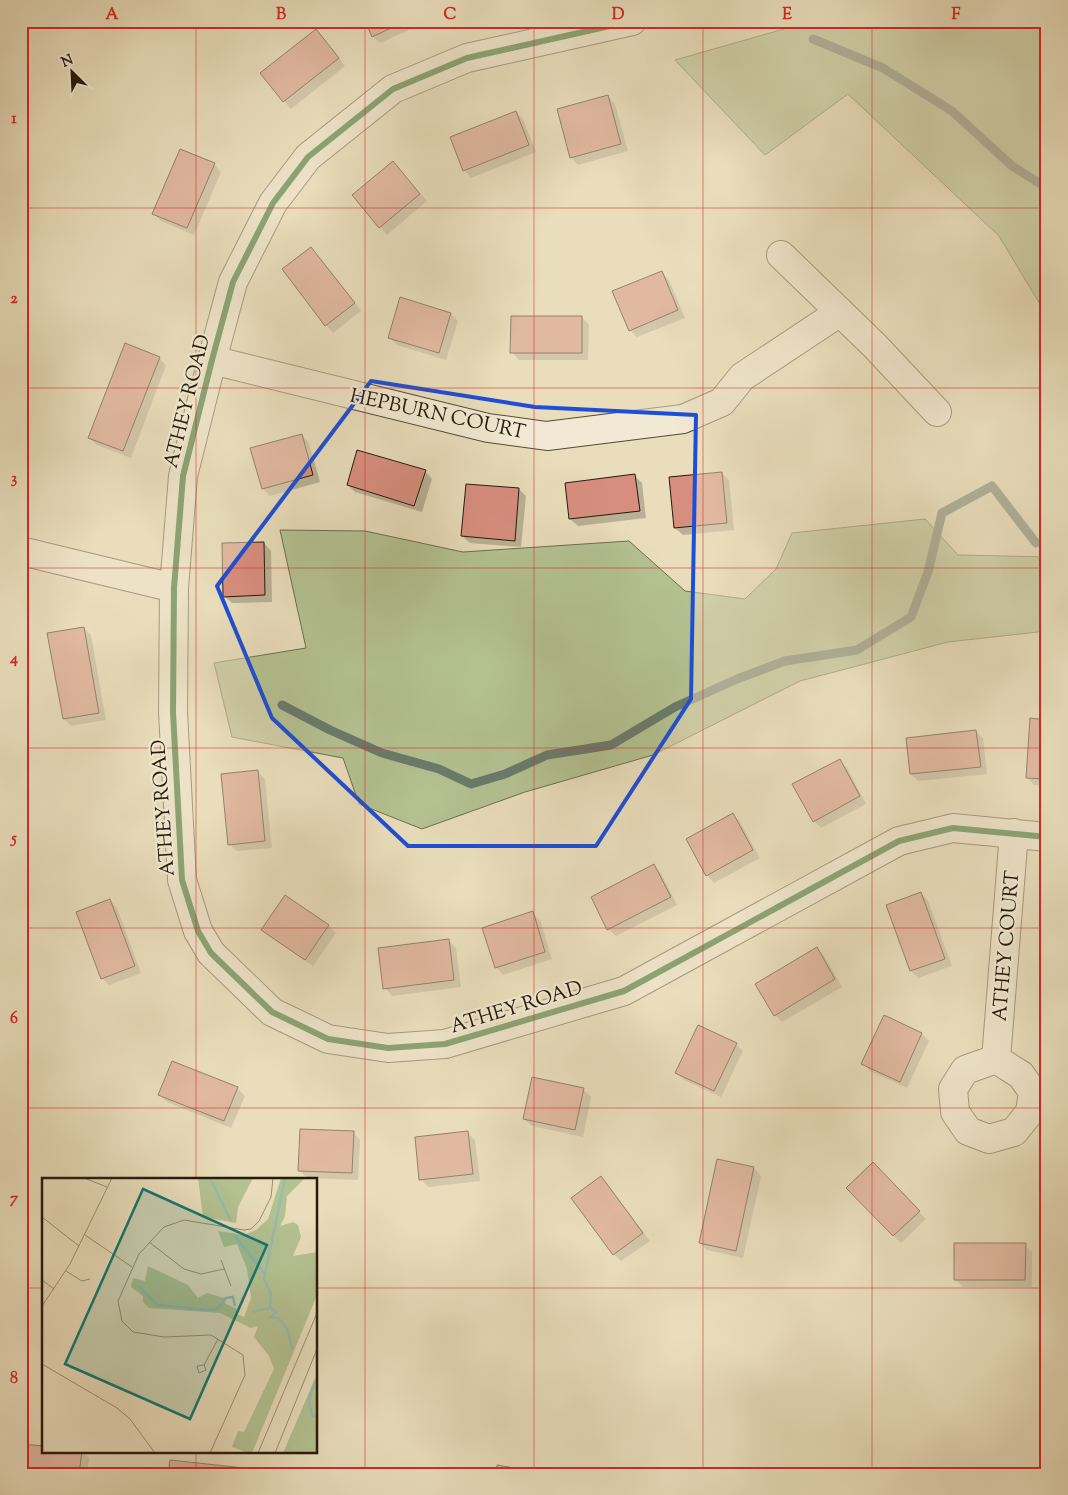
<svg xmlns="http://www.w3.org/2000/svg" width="1068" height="1495" font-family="'Sorts Mill Goudy',serif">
<rect width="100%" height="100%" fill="#e9ddbb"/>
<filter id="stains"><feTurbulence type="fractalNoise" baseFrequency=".004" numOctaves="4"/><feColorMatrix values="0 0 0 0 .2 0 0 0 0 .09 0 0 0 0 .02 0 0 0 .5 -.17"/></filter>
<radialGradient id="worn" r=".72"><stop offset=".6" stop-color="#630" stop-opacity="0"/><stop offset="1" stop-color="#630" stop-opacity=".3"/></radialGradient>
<path fill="#b4c292" stroke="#6d6e4e" d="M812,21H1047V316L999,236L848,94L765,155L675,60Z
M925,519L958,555L1047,557V631L948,642L800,681L653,755L525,792L422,829L359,804L343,758L232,737L214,663L306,648L280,530L365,531L463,552L629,541L685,591L745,599L776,569L792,533Z"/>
<path fill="#0003" d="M366,21H429L380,43L373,36Z
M323,38L345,66L291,109L262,74Z
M608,96L615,104L628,151L578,165L571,157Z
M516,112L523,119L536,152L471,178L464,170Z
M393,163L427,201L387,235L354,195Z
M214,164L221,172L194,235L161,221L154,214Z
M311,249L318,256L361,311L333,333L326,325Z
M662,272L669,280L685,318L637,337L630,330Z
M451,314L458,321L446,360L397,345L390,338Z
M582,317L589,325L588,360H519L512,352Z
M159,358L166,365L131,458L97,445L89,438Z
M302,435L309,443L320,482L270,496L263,489Z
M425,471L432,479L422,512L355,492L348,485Z
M722,473L729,480L734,530L683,535L675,528Z
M635,476L642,483L646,518L578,526L570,519Z
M519,489L526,496L521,547L470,543L462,536Z
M264,543L271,551L272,602L232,603L224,596Z
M83,628L91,635L106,720L71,726L64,719Z
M1047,721V786L1034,785L1027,777Z
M976,731L983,738L987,774L918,781L911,774Z
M840,761L847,768L866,804L821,828L814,821Z
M257,771L265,779L272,848L237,851L229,844Z
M733,814L740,822L760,858L714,883L707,875L687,839Z
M654,866L661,873L677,905L616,936L608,929Z
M921,893L928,901L952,966L918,978L911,971Z
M110,901L117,908L141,973L109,985L102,978Z
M532,913L540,920L552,959L503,975L496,967Z
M329,926L336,933L313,966L270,937L262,930Z
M448,940L456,948L461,987L392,996L385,988Z
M817,949L824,956L842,987L782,1022L775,1015Z
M884,1016L922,1034L929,1041L907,1088L870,1071L863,1063Z
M736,1044L743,1051L721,1097L684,1080L677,1073Z
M237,1088L245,1096L231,1128L167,1102L160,1095Z
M583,1089L591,1097L583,1137L532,1126L524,1119Z
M353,1132L360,1140L358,1180L307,1178L299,1170Z
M468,1133L475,1140L480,1181L428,1187L421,1179Z
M718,1161L754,1168L761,1176L743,1258L707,1250L700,1243Z
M873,1164L926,1219L901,1243L848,1188Z
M601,1178L608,1185L650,1241L621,1261L614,1254Z
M1025,1245L1032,1252V1287H963L956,1280Z
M44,1451H82L89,1458L87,1474H21Z"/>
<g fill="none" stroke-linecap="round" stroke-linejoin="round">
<path stroke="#6a7b6d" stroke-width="9" d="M813,39L883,68L952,111L1012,166L1047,188
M282,705L330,730L382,753L439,769L471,784L505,774L547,755L611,745L675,707L737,679L785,661L857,650L911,617L928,572L942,513L992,486L1036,543"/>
</g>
<path fill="#d88e7f" stroke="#261a09" d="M365,21H406L372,37Z
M316,29L339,58L283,102L260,73Z
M608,95L621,144L570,158L557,109Z
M516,111L529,145L463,171L450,137Z
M180,149L215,163L187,228L152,214Z
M393,161L420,194L379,228L352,195Z
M311,247L355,303L325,326L282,269Z
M662,271L678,310L629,331L612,291Z
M400,297L451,313L439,353L388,338Z
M511,316H582V353H510Z
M125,343L160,357L123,451L88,438Z
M302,434L313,475L262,489L250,448Z
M357,450L426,470L414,506L347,485Z
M722,472L727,523L674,528L669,477Z
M635,474L640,511L569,519L565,483Z
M466,484L519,488L515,541L461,536Z
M264,542L265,595L223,597L222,543Z
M84,627L99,713L63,719L47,633Z
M1030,718L1047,720V779L1026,778Z
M976,730L981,767L910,774L906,738Z
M840,759L860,796L813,822L792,784Z
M258,770L265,841L228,845L221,774Z
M733,813L753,850L706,876L686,839Z
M654,864L671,897L607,930L591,897Z
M921,892L945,959L910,971L886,905Z
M285,895L329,925L305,960L261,930Z
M110,899L135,966L101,979L76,912Z
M533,911L545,952L495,968L482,928Z
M449,939L454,980L383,989L378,948Z
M817,947L835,979L774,1016L755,984Z
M884,1015L922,1033L900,1082L861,1064Z
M698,1025L737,1043L714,1091L675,1073Z
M172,1061L238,1087L224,1121L158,1095Z
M532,1077L584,1088L575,1130L523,1119Z
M300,1129L354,1131L352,1173L298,1171Z
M468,1131L473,1174L419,1180L415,1137Z
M717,1159L754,1167L736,1251L699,1243Z
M873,1162L920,1211L893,1236L846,1188Z
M601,1176L643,1233L613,1255L571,1198Z
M954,1243H1026L1025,1280H954Z
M21,1444L44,1446V1451H82L79,1474H21Z
M170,1460L244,1468L243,1474H168Z
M497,1465L550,1474H496Z"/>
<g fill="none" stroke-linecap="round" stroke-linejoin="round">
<defs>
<path id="minor" d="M632,21L467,58L393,89L308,157L273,203L233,282L212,360L183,476L174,588L173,712L182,880L198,931L211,953L272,1012L328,1039L388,1048L445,1044L624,991L899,841L953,828L1047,837
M781,255L875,346L937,412
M212,360L488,428L547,436L683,419L722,402L742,377L840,312
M21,551L174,588
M996,1059L1021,1075L1033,1092L1030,1112L1014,1132L989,1139L968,1131L955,1112L953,1089L965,1070L996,1059L1014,833"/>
</defs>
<use href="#minor" stroke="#574b36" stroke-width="30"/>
<use href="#minor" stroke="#f1e9d3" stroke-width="28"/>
<defs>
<path id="cycleway" d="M632,21L467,58L393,89L308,157L273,203L233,282L212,360L183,476L174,588L173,712L182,880L198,931L211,953L272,1012L328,1039L388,1048L445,1044L624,991L899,841L953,828L1047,837"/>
</defs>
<use href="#cycleway" stroke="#f1e9d3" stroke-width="9"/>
<use href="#cycleway" stroke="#1b5e20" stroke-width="6"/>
</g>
<path d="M0 0H1068V1495H0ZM371,381L535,407L696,415L691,699L596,846H408L272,718L217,586Z" fill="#e9ddbb" fill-opacity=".55" fill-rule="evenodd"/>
<path fill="none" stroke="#1d4ed8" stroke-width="4" stroke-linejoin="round" d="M371,381L535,407L696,415L691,699L596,846H408L272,718L217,586Z"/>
<path fill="none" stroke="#d62828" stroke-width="1" stroke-opacity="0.55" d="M196,21V1179M365,21V1474M534,21V1474M703,21V1474M872,21V1474M21,208H1047M21,388H1047M21,568H1047M21,748H1047M21,928H1047M21,1108H1047M21,1288H44M316,1288H1047M196,1451V1474"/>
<g text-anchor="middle" stroke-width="4.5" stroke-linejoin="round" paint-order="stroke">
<g font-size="20" fill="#261a09" stroke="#f1e9d3">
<text transform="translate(186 401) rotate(-76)" y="7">ATHEY ROAD</text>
<text transform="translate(438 413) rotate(12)" y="7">HEPBURN COURT</text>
<text transform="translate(162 808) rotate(-94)" y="7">ATHEY ROAD</text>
<text transform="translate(1005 946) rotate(-85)" y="7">ATHEY COURT</text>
<text transform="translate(516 1006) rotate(-17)" y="7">ATHEY ROAD</text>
</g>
</g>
<g transform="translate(42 1178)">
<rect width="275" height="275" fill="#e9ddbb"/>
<path d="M156,0H211L196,29L194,45L161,39ZM239,0H263L245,18L243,38L238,48L251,44L256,47L259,59L251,78L275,74V117L210,275H206L190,269L196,253L202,254L232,191L227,178L212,159L216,148L209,150L178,135L107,130L101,124V118L89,109L91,100L103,103L106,88L146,107L156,120L165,115L182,120L184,126L195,131V136L202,139L209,120L205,91L195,66L182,69L176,53L202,57L214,52L226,41ZM275,196V275H241L274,198Z" fill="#b4c292"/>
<path fill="none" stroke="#97bcb0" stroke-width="2.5" d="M168,0L189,43M243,0L222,101L229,116L228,129L234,134L229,139L236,140L245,150L250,171M193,58L223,96M97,108L115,127L167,132L175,131L184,120L191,119L193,128M211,134L227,130M273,203L267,222L270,237L275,239"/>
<path fill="none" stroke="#9b8f74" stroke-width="1" d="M42,0L65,9M0,39L37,68M43,57L90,89M107,64L142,91L159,96L182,91M179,82L189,108M24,93L40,103L48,101M0,102L12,111M0,128L28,86L70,0M0,186L75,230L88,241L113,275M162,187L164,192L157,195L155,188L162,187L176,161M168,275L203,197L201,177L169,157L122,159L91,154L80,143L76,123L97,76L122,49L142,42L202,52L209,51L217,43L229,19L231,0M216,275L275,135M233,275L275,171"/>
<path fill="#0f766e" fill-opacity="0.15" stroke="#0f766e" stroke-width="2.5" d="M101,11L225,67L148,241L23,186Z"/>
<rect width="275" height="275" fill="none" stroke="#261a09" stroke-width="2.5"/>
</g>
<rect width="1068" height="1495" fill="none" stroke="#e9ddbb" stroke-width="55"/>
<g transform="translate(72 72) rotate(336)" stroke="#f1e9d3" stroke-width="4" paint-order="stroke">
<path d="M0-4L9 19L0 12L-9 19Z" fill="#261a09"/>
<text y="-8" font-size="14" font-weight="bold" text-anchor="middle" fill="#261a09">N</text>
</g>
<rect x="28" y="28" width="1012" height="1440" fill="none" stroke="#d62828" stroke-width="2"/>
<g font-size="16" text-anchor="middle" font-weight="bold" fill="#d62828">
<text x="112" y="19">A</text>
<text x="281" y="19">B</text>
<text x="450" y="19">C</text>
<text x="618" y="19">D</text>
<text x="787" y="19">E</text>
<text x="956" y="19">F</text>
<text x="14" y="123">1</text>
<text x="14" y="303">2</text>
<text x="14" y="483">3</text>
<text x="14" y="663">4</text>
<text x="14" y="843">5</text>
<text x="14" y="1023">6</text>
<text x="14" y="1203">7</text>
<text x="14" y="1383">8</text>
</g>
<rect width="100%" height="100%" filter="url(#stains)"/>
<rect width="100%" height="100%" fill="url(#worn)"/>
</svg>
